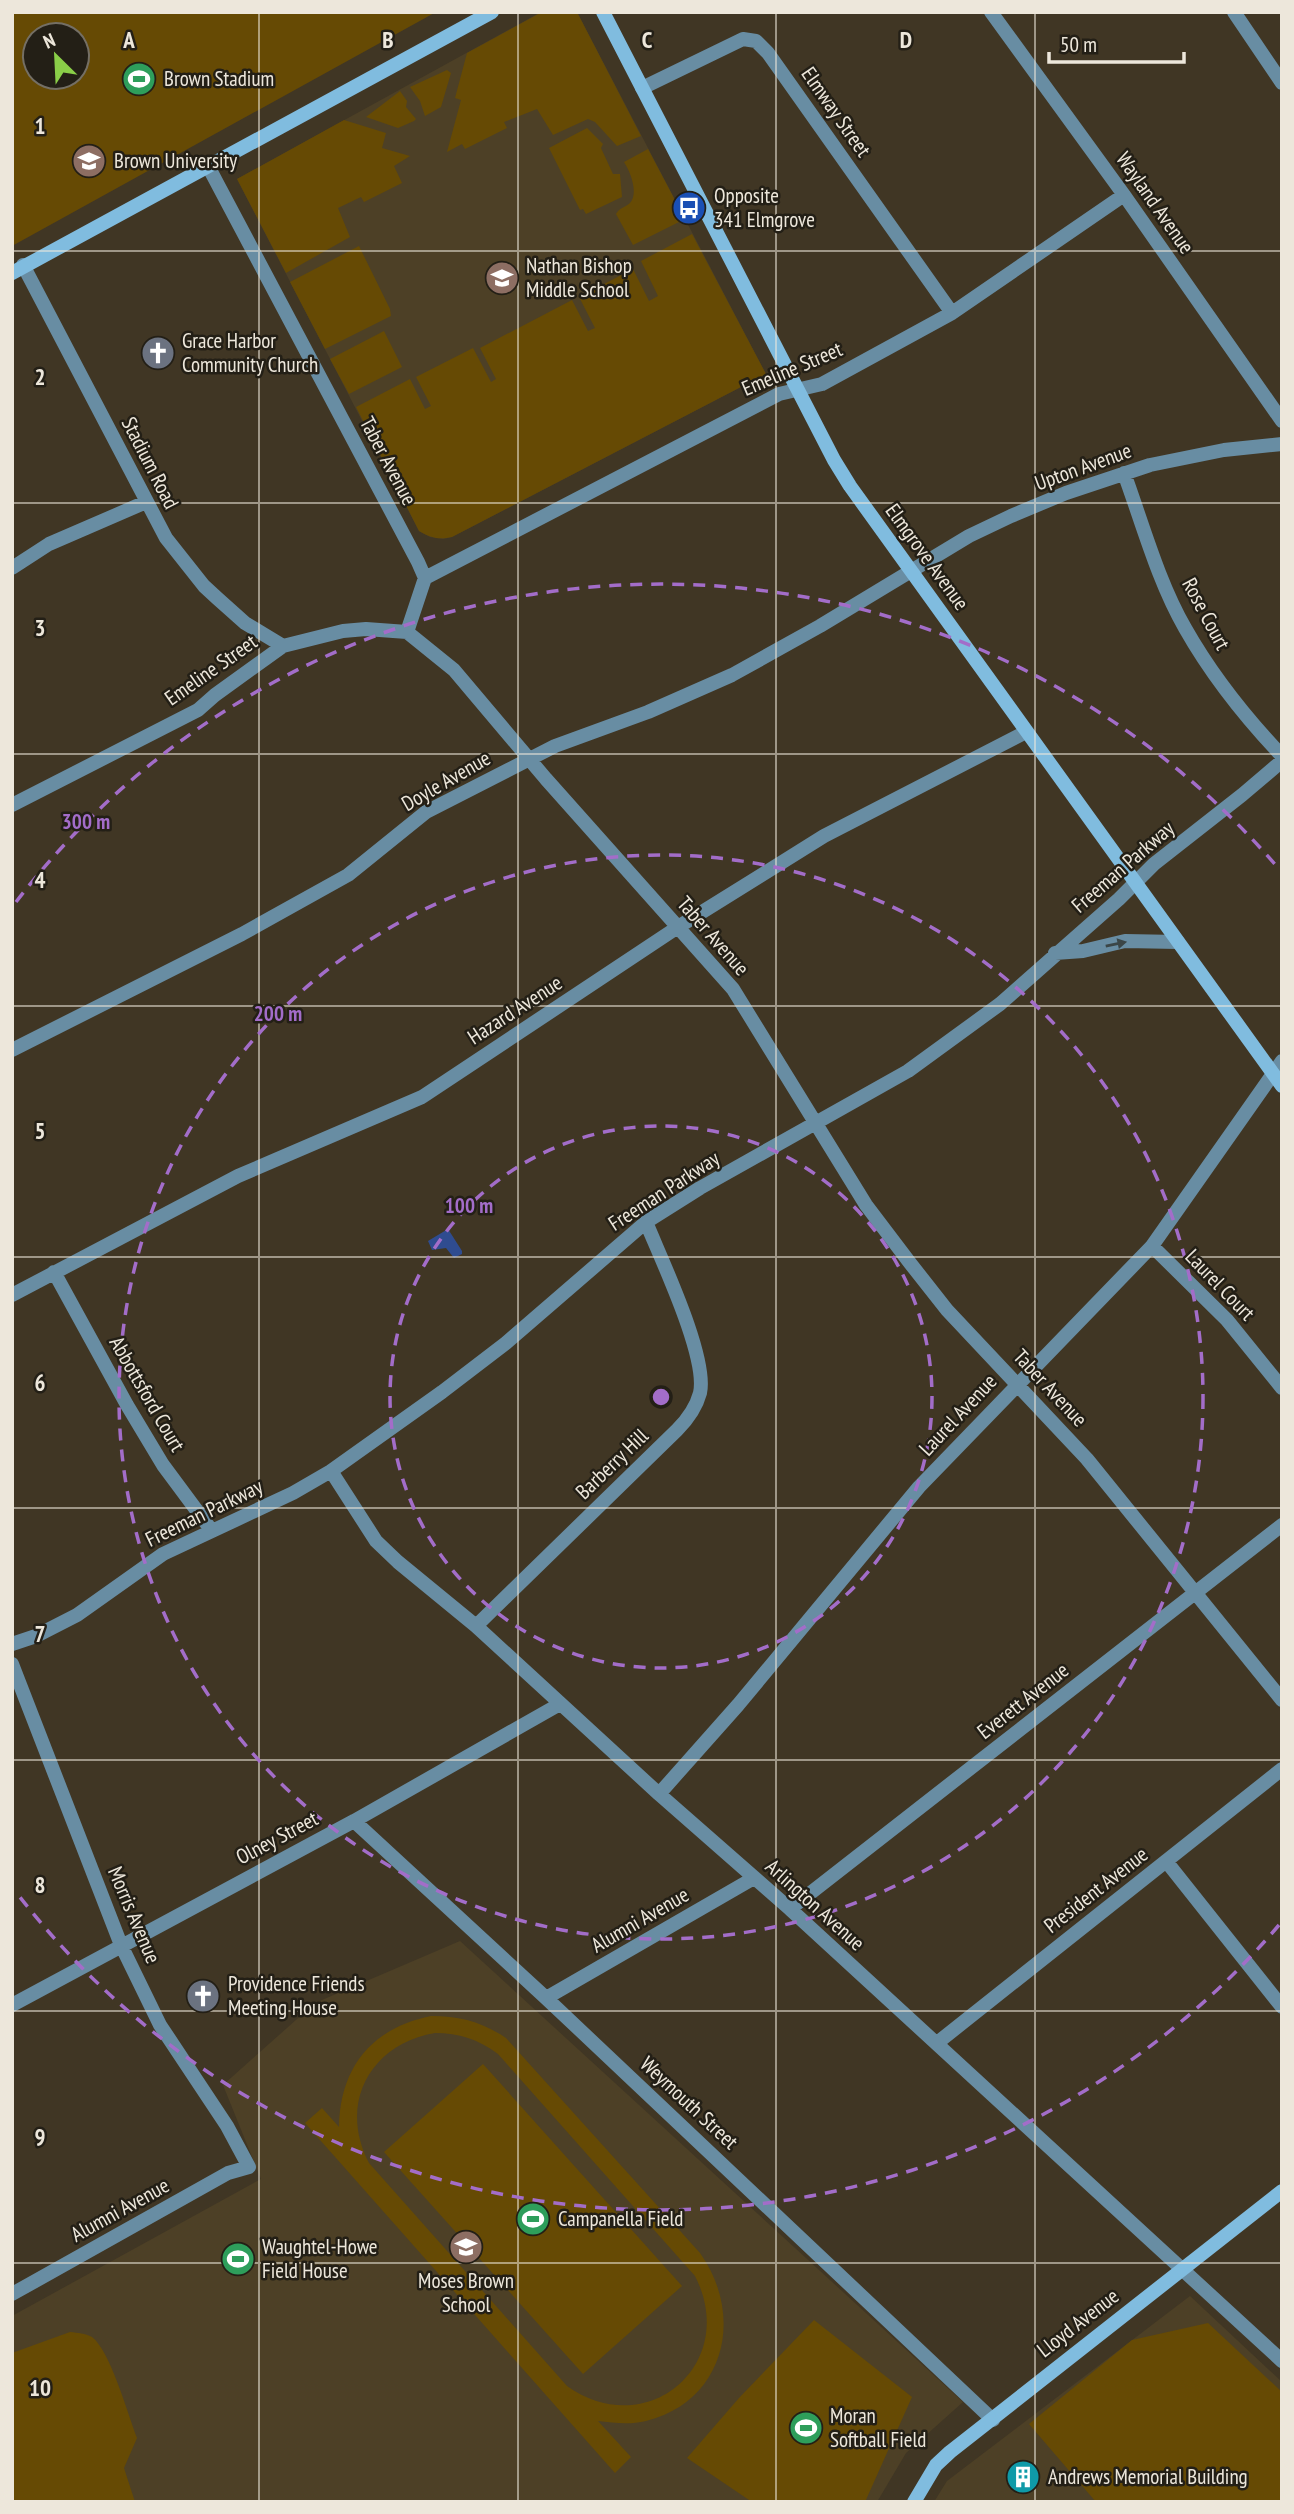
<svg xmlns="http://www.w3.org/2000/svg" width="1294" height="2514" font-family="'PT Sans Narrow',sans-serif">
<rect width="100%" height="100%" fill="#403624"/>
<path fill="#4d4026" d="M541,12H577L766,374L452,537L443,539L430,537L419,531L237,179Z
M460,1941L963,2402L906,2453L877,2502H12V2316L261,2179L223,2085L315,2003Z
M1190,2296L1282,2382V2502H934L947,2481Z"/>
<path fill="#664a04" fill-rule="evenodd" d="M12,12H436L12,246ZM35,35H77V77H35Z
M542,12H577L641,136L617,146L595,122L588,119L553,135L537,109L504,122L507,128L465,149L462,144L447,152L461,100L455,98L467,53Z
M447,70L451,73L441,107L425,116L420,101L410,87Z
M400,91L407,101L406,107L416,119L414,121L398,128L366,117Z
M344,120L386,133L382,148L410,156L394,166L402,183L364,202L361,197L338,208L350,237L286,273L237,179Z
M587,128L603,144L601,148L613,174H620L622,197L586,214L583,209L580,210L549,148Z
M648,149L685,219L633,245L616,214C620,207 625,208 630,203C639,193 630,171 624,162Z
M692,234L766,374L452,537C439,540 431,538 419,531L356,407L410,379L425,409L431,406L416,377L473,348L491,382L496,379L480,348L572,300L588,331L595,328L579,297L633,269L649,301L658,296L641,261Z
M359,246L390,309L391,316L325,349L290,282Z
M384,331L402,367L349,394L330,359Z
M431,2016C460,2016 482,2022 506,2038L700,2253C745,2316 725,2401 646,2421C630,2425 614,2423 598,2421L631,2457L615,2473L305,2123L322,2108L339,2127C340,2067 372,2028 431,2016ZM435,2033C459,2033 478,2039 498,2054L695,2276C740,2364 647,2443 567,2386L369,2163C338,2104 370,2044 435,2033Z
M483,2064L682,2286L583,2374L384,2152Z
M814,2320L912,2397L865,2502H752L687,2458L739,2398Z
M1208,2323L1282,2392V2502H1096L1029,2424L1132,2340Z
M70,2332C78,2333 85,2333 92,2337C110,2350 128,2415 137,2438L124,2468L135,2502H12V2353Z"/>
<path fill="#2f4c90" d="M448,1229L462,1251V1254L454,1258L446,1248L432,1250L428,1241Z"/>
<g fill="none" stroke-linecap="round" stroke-linejoin="round">
<path stroke="#688da3" stroke-width="14" d="M991,12L1124,195L1282,421
M1234,12L1282,83
M642,88L743,39L756,41L768,53L952,313
M208,166L418,562L425,578L407,632
M23,265L166,538L204,586L217,598L245,623L283,646
M1124,473C1143,525 1158,581 1185,628C1211,674 1246,718 1282,756
M12,568L49,544L146,502
M425,578L779,394L822,384L952,313L1124,195
M407,632L454,670L546,779L733,989L866,1205L910,1263L947,1310L1087,1459L1282,1700
M12,805L198,710L215,695L283,646L343,631L366,629L407,632
M1055,953L1083,951L1125,941L1178,942
M12,1050L242,934L348,875L426,812L555,746L648,712L732,675L820,626L969,536L1011,516L1066,493L1150,465L1224,450L1282,444
M1152,1246L1227,1320L1282,1388
M54,1272L127,1405L163,1465L212,1531
M12,1295L238,1176L422,1097L678,927L824,836L1026,732
M331,1471L376,1541L398,1562L476,1626L659,1794L790,1909L1282,2361
M476,1626L677,1430C687,1420 696,1408 700,1393C708,1357 661,1259 646,1222
M12,1644L36,1636L77,1615L163,1554L293,1493L331,1471L442,1392L506,1343L646,1222L700,1188L908,1071L1000,1004L1119,899L1154,864L1242,795L1282,761
M12,1664L121,1945L160,2025L227,2126L249,2167L228,2173L12,2294
M659,1794L738,1705L919,1487L1152,1246L1282,1061
M354,1821L546,1998L993,2420
M1166,1861L1282,2007
M790,1909L1282,1525
M546,1998L754,1878
M12,2005L354,1821L560,1704
M937,2043L1282,1769"/>
<path stroke="#80bcdf" stroke-width="14" d="M603,12L834,460L850,486L1282,1086
M12,273L492,12
M914,2502L936,2465L950,2452L1282,2191"/>
</g>
<defs><path id="oneway-solid" d="M-6-.8H1V-3.2L6.5 0L1 3.2V.8H-6Z" transform="scale(1.75)"/></defs>
<use fill="#3b4647" href="#oneway-solid" transform="translate(1116 944) rotate(-12)"/>
<path fill="none" stroke="#ede7db" stroke-width="2" stroke-opacity="0.55" d="M259,12V2502M518,12V2502M776,12V2502M1035,12V2502M12,251H1282M12,503H1282M12,754H1282M12,1006H1282M12,1257H1282M12,1508H1282M12,1760H1282M12,2011H1282M12,2263H1282"/>
<g fill="none" stroke="#a36dc9" stroke-width="3.5" stroke-dasharray="12 9">
<circle cx="661" cy="1397" r="271"/>
<circle cx="661" cy="1397" r="542"/>
<path d="M1279 1925A813 813 0 0 1 16 1892M16 902A813 813 0 0 1 1279 869"/>
</g>
<defs>
<symbol id="stadium-disc" viewBox="-11 -11 22 22"><circle r="9.5" fill="#2e9e5b" stroke="#231f16"/><path d="M0-5a6.5 5 0 1 0 0 10a6.5 5 0 1 0 0-10ZM-3.5-1.8h7v3.6h-7Z" fill="#fff"/></symbol>
<symbol id="university-disc" viewBox="-11 -11 22 22"><circle r="9.5" fill="#8d6e63" stroke="#231f16"/><path d="M0-5L7-2L0 1L-7-2ZM-4 1L0 2.5L4 1V4Q0 6-4 4Z" fill="#fff"/></symbol>
<symbol id="bus-disc" viewBox="-11 -11 22 22"><circle r="9.5" fill="#1a4fb4" stroke="#231f16"/><path d="M-5-6H5V4H4V6H2V4H-2V6H-4V4H-5ZM-3.5-4V0h7V-4ZM-3.5 1.2v1.5H-2V1.2ZM2 1.2v1.5H3.5V1.2Z" fill="#fff"/></symbol>
<symbol id="school-disc" viewBox="-11 -11 22 22"><circle r="9.5" fill="#8d6e63" stroke="#231f16"/><path d="M0-5L7-2L0 1L-7-2ZM-4 1L0 2.5L4 1V4Q0 6-4 4Z" fill="#fff"/></symbol>
<symbol id="church-disc" viewBox="-11 -11 22 22"><circle r="9.5" fill="#6b7280" stroke="#231f16"/><path d="M-1.2-6h2.4v3.5h3.3v2.4h-3.3V6h-2.4V-.1h-3.3v-2.4h3.3Z" fill="#fff"/></symbol>
<symbol id="building-disc" viewBox="-11 -11 22 22"><circle r="9.5" fill="#0f9aa8" stroke="#231f16"/><path d="M-4-6H4V6H1V3H-1V6H-4ZM-2.5-4.3h1.7v1.8h-1.7ZM.8-4.3h1.7v1.8H.8ZM-2.5-1h1.7V.8h-1.7ZM.8-1h1.7V.8H.8Z" fill="#fff"/></symbol>
</defs>
<g fill-rule="evenodd">
<use href="#stadium-disc" x="120" y="60" width="38" height="38"/>
<use href="#university-disc" x="70" y="142" width="38" height="38"/>
<use href="#bus-disc" x="670" y="189" width="38" height="38"/>
<use href="#school-disc" x="483" y="259" width="38" height="38"/>
<use href="#church-disc" x="139" y="334" width="38" height="38"/>
<use href="#church-disc" x="184" y="1977" width="38" height="38"/>
<use href="#stadium-disc" x="514" y="2200" width="38" height="38"/>
<use href="#school-disc" x="447" y="2228" width="38" height="38"/>
<use href="#stadium-disc" x="219" y="2240" width="38" height="38"/>
<use href="#stadium-disc" x="787" y="2409" width="38" height="38"/>
<use href="#building-disc" x="1004" y="2458" width="38" height="38"/>
</g>
<g text-anchor="middle" stroke-width="5" stroke-linejoin="round" paint-order="stroke">
<g font-size="21" fill="#ede7db" stroke="#231f16" text-anchor="start">
<text x="164" y="86">Brown Stadium</text>
<text x="114" y="168">Brown University</text>
<text x="714" y="203">Opposite<tspan x="714" dy="24">341 Elmgrove</tspan></text>
<text x="526" y="273">Nathan Bishop<tspan x="526" dy="24">Middle School</tspan></text>
<text x="182" y="348">Grace Harbor<tspan x="182" dy="24">Community Church</tspan></text>
<text x="228" y="1991">Providence Friends<tspan x="228" dy="24">Meeting House</tspan></text>
<text x="558" y="2226">Campanella Field</text>
<text x="262" y="2254">Waughtel-Howe<tspan x="262" dy="24">Field House</tspan></text>
<text x="466" y="2288" text-anchor="middle">Moses Brown<tspan x="466" dy="24">School</tspan></text>
<text x="830" y="2423">Moran<tspan x="830" dy="24">Softball Field</tspan></text>
<text x="1048" y="2484">Andrews Memorial Building</text>
</g>
<g font-size="21" fill="#ede7db" stroke="#231f16">
<text transform="translate(836 112) rotate(55)" y="7">Elmway Street</text>
<text transform="translate(1155 203) rotate(55)" y="7">Wayland Avenue</text>
<text transform="translate(792 369) rotate(-23)" y="7">Emeline Street</text>
<text transform="translate(388 461) rotate(62)" y="7">Taber Avenue</text>
<text transform="translate(150 463) rotate(63)" y="7">Stadium Road</text>
<text transform="translate(1083 467) rotate(-20)" y="7">Upton Avenue</text>
<text transform="translate(927 557) rotate(54)" y="7">Elmgrove Avenue</text>
<text transform="translate(1206 614) rotate(62)" y="7">Rose Court</text>
<text transform="translate(211 670) rotate(-35)" y="7">Emeline Street</text>
<text transform="translate(446 781) rotate(-30)" y="7">Doyle Avenue</text>
<text transform="translate(1123 867) rotate(-41)" y="7">Freeman Parkway</text>
<text transform="translate(713 936) rotate(49)" y="7">Taber Avenue</text>
<text transform="translate(515 1010) rotate(-33)" y="7">Hazard Avenue</text>
<text transform="translate(664 1191) rotate(-33)" y="7">Freeman Parkway</text>
<text transform="translate(1220 1285) rotate(46)" y="7">Laurel Court</text>
<text transform="translate(1050 1388) rotate(47)" y="7">Taber Avenue</text>
<text transform="translate(147 1394) rotate(60)" y="7">Abbottsford Court</text>
<text transform="translate(958 1415) rotate(-47)" y="7">Laurel Avenue</text>
<text transform="translate(612 1464) rotate(-44)" y="7">Barberry Hill</text>
<text transform="translate(204 1513) rotate(-26)" y="7">Freeman Parkway</text>
<text transform="translate(1023 1701) rotate(-38)" y="7">Everett Avenue</text>
<text transform="translate(277 1838) rotate(-28)" y="7">Olney Street</text>
<text transform="translate(1096 1890) rotate(-38)" y="7">President Avenue</text>
<text transform="translate(815 1905) rotate(42)" y="7">Arlington Avenue</text>
<text transform="translate(134 1915) rotate(67)" y="7">Morris Avenue</text>
<text transform="translate(640 1920) rotate(-30)" y="7">Alumni Avenue</text>
<text transform="translate(689 2103) rotate(43)" y="7">Weymouth Street</text>
<text transform="translate(120 2210) rotate(-29)" y="7">Alumni Avenue</text>
<text transform="translate(1078 2323) rotate(-38)" y="7">Lloyd Avenue</text>
</g>
</g>
<g font-size="23" text-anchor="middle" font-weight="bold" fill="#ede7db" stroke="#231f16" stroke-width="5" stroke-linejoin="round" paint-order="stroke">
<text x="129" y="48">A</text>
<text x="388" y="48">B</text>
<text x="647" y="48">C</text>
<text x="906" y="48">D</text>
<text x="40" y="134">1</text>
<text x="40" y="385">2</text>
<text x="40" y="636">3</text>
<text x="40" y="888">4</text>
<text x="40" y="1139">5</text>
<text x="40" y="1391">6</text>
<text x="40" y="1642">7</text>
<text x="40" y="1893">8</text>
<text x="40" y="2145">9</text>
<text x="40" y="2396">10</text>
</g>
<circle cx="661" cy="1397" r="10" fill="#a36dc9" stroke="#231f16" stroke-width="3.5"/>
<g font-size="21" text-anchor="middle" font-weight="bold" fill="#a36dc9" stroke="#231f16" stroke-width="5" stroke-linejoin="round" paint-order="stroke">
<text x="86" y="829">300 m</text>
<text x="278" y="1021">200 m</text>
<text x="469" y="1213">100 m</text>
</g>
<rect width="1294" height="2514" fill="none" stroke="#ede7db" stroke-width="28"/>
<g transform="translate(56 56) rotate(336)"><circle r="33" fill="#231f16" stroke="#746f65" stroke-width="2"/>
<path d="M0-5L12 26L0 18L-12 26Z" fill="#8ace48"/>
<text y="-10" font-size="19" font-weight="bold" text-anchor="middle" fill="#ede7db">N</text>
</g>
<path d="M1049 52v10h135v-10" fill="none" stroke="#ede7db" stroke-width="3.5"/>
<text x="1060" y="52" font-size="21" fill="#ede7db" stroke="#231f16" stroke-width="5" paint-order="stroke">50 m</text>
</svg>
